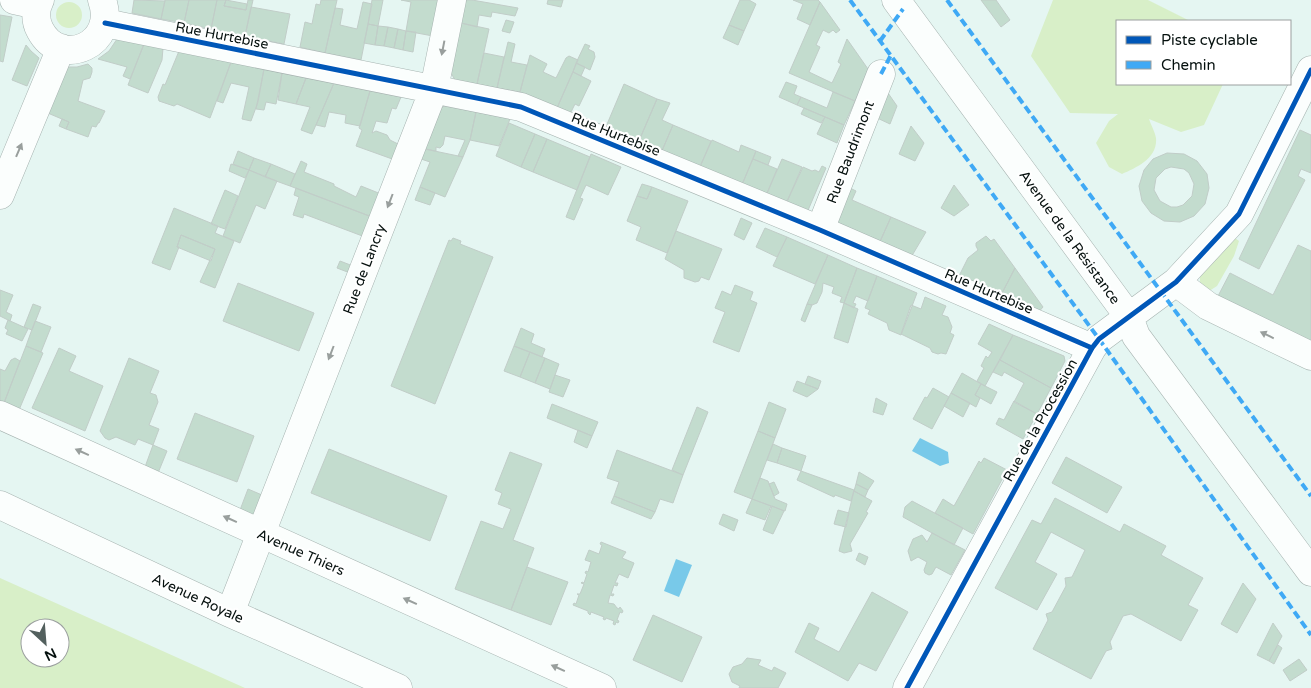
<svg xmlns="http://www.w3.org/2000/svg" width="1311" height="688" font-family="'Varela Round',sans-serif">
<rect width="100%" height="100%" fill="#e5f6f2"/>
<path fill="#d8efc8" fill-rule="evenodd" d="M1053,0H1148L1190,21H1117V84H1223L1204,125L1181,132L1149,119C1151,125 1155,132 1156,138C1158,158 1136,168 1122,174L1109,167L1096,143L1109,121L1118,114L1070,113L1031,56Z
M56 15a13 13 0 1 1 26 0a13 13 0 1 1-26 0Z
M1235,238L1239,241L1234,256L1217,286L1206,293L1200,283V275Z
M0,578L245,688H0ZM30,628H60V658H30Z"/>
<path fill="#78c9e9" d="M920,438L948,452L949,463L940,466L912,451Z
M676,559L692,565L679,597L664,591Z"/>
<path fill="#c3dcce" stroke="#c1cdc8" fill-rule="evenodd" d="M134,0L165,1L161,19L132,13Z
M165,0H189L184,23L161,19Z
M189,0H217L211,29L184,23Z
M217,0H226L224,6L246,10L248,0H253L245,36L211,29Z
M226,0L247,4L246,10L224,6Z
M321,0H337L325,53L300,47L305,22L312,24L316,4L320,5Z
M372,0H383L378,26L368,24Z
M401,0H440L433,36L406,31L411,2Z
M465,0H472L518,8L515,16L492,12L491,17L479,15L477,27L461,23Z
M548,0H563L561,7L547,4Z
M740,0H749L756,4L744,31L729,25Z
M793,0H818L820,2L810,25L797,19L803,4Z
M981,0H996L1010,20L1001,27Z
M363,2L372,4L361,60L325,53L335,8L343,9L340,25L357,29Z
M820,2L840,30L836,33L833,30L829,33L823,30L816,45L820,47L809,72L832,83L841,64L838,62L847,39L868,69L855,101L789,73Z
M251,7L290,14L284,44L245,36Z
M0,15L12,17L3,62L0,61Z
M506,20L514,22L510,33L502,31Z
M461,23L489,29L477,84L455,80L451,73Z
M368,24L378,26L375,45L364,43Z
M729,25L744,31L738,45L723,38Z
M378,26L388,27L384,46L375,45Z
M388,27L398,29L394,48L384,46Z
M398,29L406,31L403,50L394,48Z
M406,31L416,32L413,52L403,50Z
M117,39L144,44L130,79L123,76L127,67L98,59L109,51Z
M508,42L515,44L511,62L527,65L520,92L497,88Z
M144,44L163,48L162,60L148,93L128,85Z
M585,44L590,46L588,49L594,52L595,57L590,70L576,63Z
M26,45L31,51L39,58L27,86L12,80Z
M179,51L231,62L210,118L177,104L174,106L159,101L158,97L163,84L165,85Z
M484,53L504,57L497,88L477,84Z
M530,55L547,64L543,72L556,78L566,58L569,56L578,60L557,108L520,92Z
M231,62L264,69L258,102L251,121L242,119L249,87L231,83L223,103L217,101Z
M576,63L585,67L581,76L573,72Z
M88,64L92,68V72L90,78L83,80L78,101L105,111L99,123H98L96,127L92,126L88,137L66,129L69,122L43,111L61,67H77Z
M264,69L282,73L276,104L266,102L264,110L256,109Z
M573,72L591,81L579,106L575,104L570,114L557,108Z
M282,73L306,78L296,104L278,100Z
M306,78L334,83L312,134L301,130L310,107L296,104Z
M786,82L797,86L794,94L801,97L797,105L779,97Z
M334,83L370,91L360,126L345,123L346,115L329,112L325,127L316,125Z
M624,84L657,99L638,143L605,129Z
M370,91L401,97L396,109L392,108L387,123L376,121L372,133L376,131L387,135L390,140L398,144L400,138L403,139L395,160L356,146L362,130L359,128Z
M833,92L855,101L844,125L797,105L801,97L827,108Z
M888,93L897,106L890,124L875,117Z
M657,99L670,103L662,120L673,125L661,153L638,143Z
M444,106L476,112L470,140L463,157L458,156L465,140L445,136L443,145L440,148L436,147V151L425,149L441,109Z
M804,108L825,117L821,123L801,114Z
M476,112L510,119L499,146L470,140Z
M825,117L844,125L837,143L817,134Z
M62,119L69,122L66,129L59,126Z
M509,123L535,134L521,167L496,156Z
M673,125L711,141L699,169L661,153Z
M911,126L924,143L915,161L899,154Z
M1300,130L1311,135V173L1301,169L1298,176L1305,180L1259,269L1239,259Z
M535,134L547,139L533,172L521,167Z
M547,139L590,157L577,190L533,172Z
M712,140L739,152L741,145L756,151L741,187L699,169Z
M425,149L463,157L445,197L420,187L430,162L421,159Z
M238,151L254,158L249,170L233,164Z
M756,151L771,157L768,165L753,159Z
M1167,153L1184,154L1197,161L1207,174L1209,188L1205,204L1194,216L1180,222L1164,221L1151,213L1142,201L1139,186L1144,170L1153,159ZM1171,167L1184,169L1189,173L1194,184L1192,196L1183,205L1177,207H1171L1160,201L1154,190L1156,178L1165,169Z
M591,154L621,167L608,195L586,185L580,198L583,199L574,220L566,217Z
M254,158L271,164L265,177L249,170Z
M753,159L777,169L765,198L741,187Z
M782,159L802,167L785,206L765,198Z
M301,161L307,164L304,172L334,184V186L356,197L361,186L381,194L372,217L290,186Z
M231,164L249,170L245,178L229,171Z
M271,164L295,174L290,186L265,177Z
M822,166L826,168L806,215L785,206L803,167L812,171L815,170L819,172Z
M249,170L277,181L265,209L256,205L240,243L223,236Z
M642,184L652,187L647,199L637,196Z
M954,185L969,205L954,216L941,208Z
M846,186L856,191L852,200L891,217L878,246L829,225Z
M420,187L435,193L430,205L415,200Z
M652,187L688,201L667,253L636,240L641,227L627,221L637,196L647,199Z
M296,188L372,217L365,237L304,214L303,218L293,215L299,197L294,195Z
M225,190L238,196L225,229L211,224Z
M174,208L218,226L215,233L234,241L215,288L200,282L215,249L181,235L177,247H179L170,270L152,263Z
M891,217L926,232L910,259L878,246Z
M741,218L752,223L744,240L734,235Z
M765,228L787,237L777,257L756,247Z
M676,231L722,249L709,280L701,277L699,281L695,282L684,278V270L665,259Z
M181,235L215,249L211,261L177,247Z
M986,236L991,241L994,239L1015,268L999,299L957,280L968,258L978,250L976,246V243Z
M787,237L828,255L815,284L773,266Z
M453,238L461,241L460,244L493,257L435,404L391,386L449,240L451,241Z
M1298,245L1311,251V343L1217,298L1230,273L1273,295Z
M828,255L857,268L844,303L840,302L842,297L832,293L834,287L823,283L822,292L817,303L812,305L807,304Z
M340,261L353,266L350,273L337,268Z
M857,268L877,276L868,301L856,296L853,303L856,304L854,308L844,303Z
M1015,268L1043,307L1036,315L999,299Z
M877,276L917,293L901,335L889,330L887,323L868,314L870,310L865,308Z
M238,283L314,313L299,351L223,321Z
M735,285L753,292L750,300L757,303L739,352L713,342L725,312L715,308L722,291L731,295Z
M0,290L13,295L6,312L12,315L10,321L0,316Z
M925,297L946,306L942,315L948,317L952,327L950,333L954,335L946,354L941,353L938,354L932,352L930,348L901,334L911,305L921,309Z
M844,303L858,309L848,343L834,338Z
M33,304L41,307L32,330L24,327Z
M807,304L812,305L805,322L801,320Z
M8,320L28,329L22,341L6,334L8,330L5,328Z
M35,321L51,327L41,352L26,346Z
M989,324L1013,335L985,386L977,381L984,368L981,366L986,356L988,358L992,352L978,344Z
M521,328L534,334L531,343L545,349L542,357L514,346Z
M1013,335L1064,356L1065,361L1051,388L1000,360Z
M26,346L43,353L19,410L4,403Z
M514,346L530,352L520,377L504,371Z
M59,348L76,356L69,371L103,386L85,431L32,408Z
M530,352L545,358L535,383L520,377Z
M15,358L20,361L4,403L0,401V369L5,371L11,360Z
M129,358L159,371L150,393L156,395L158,402L149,425L159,429L153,445L138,439L135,445L116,437L109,440L105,438L100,431Z
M545,358L559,364L550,389L535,383Z
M1000,360L1051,388L1037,414L1014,402L1024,383L1004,372L1002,376L993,372Z
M962,373L981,384L975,395L980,398L976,407L951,393Z
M555,375L570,380L563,397L549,392Z
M808,376L821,381L818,389L805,384Z
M797,381L805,384L818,389L807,397L793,391Z
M981,384L997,392L991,404L975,395Z
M933,388L949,397L932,429L913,419L925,397L927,398Z
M951,393L970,403L963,417L944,406Z
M876,398L887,404L883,415L873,412Z
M1014,401L1037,414L1023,439L996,424L999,418L1004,420Z
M769,402L786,409L775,438L758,431Z
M552,404L598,422L592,436L547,418Z
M697,407L708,412L683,475L672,470Z
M195,413L254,436L237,482L177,459Z
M578,430L592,436L587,448L574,442Z
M758,431L775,438L752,499L734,492Z
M773,444L782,448L777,463L767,460Z
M153,445L167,451L158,473L145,467Z
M782,448L806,456L801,471L777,463Z
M329,449L447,496L430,541L311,493Z
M617,450L683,475L673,503L660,499L655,512L614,496L619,482L607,478Z
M510,452L542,464L513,540L534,548L511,610L455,589L481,521L503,529L511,509L498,504L502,493L495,490Z
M1066,457L1122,487L1107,513L1052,483Z
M984,458L1007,470L973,534L935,513L943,499L954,506L979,461L981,463Z
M801,471L854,490L851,501L835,495L834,497L797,480Z
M859,472L874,481L868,490L856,484Z
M760,478L768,481L775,499L787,504L785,511L752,499Z
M774,482L779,493L774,496L769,484Z
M856,484L868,490L865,497L854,491Z
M248,489L262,495L254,514L252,516L240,510Z
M854,491L872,501L866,512L868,513L850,544L852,551L844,553L839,551Z
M614,496L655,512L651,519L611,503Z
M1055,498L1120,532L1124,524L1166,546L1161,555L1203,578L1188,605L1198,610L1181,641L1131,614L1123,616L1110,642L1112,649L1106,651L1091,679L1033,649L1048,620L1046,614L1052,612L1066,586L1065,578L1072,577L1085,550L1051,532L1035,562L1057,574L1037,610L995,588L1032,520L1041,524Z
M752,499L771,506L765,520L746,513Z
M912,501L963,528L954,545L903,517L905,507Z
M772,506L784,511L773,534L763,530Z
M838,510L849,513L846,527L834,524Z
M723,514L738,520L734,531L719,524Z
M932,533L965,550L951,575L936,567L932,574L929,575L925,573L924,570L927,562L918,557L911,561L908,551L913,539L922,535L927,542Z
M601,542L626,552L622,558L634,563L628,578L619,574L615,583H618L617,586L614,585L611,594H614L613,596L610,595L608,603L614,604L617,608L619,609L620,607L623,611L622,613L620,612L617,620L619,621L618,623L616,622L615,625L613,624L614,621L606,618L605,620L603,619L604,617L591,612L590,615L588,613V611L573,605L574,603L576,604L579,595L577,594H580L584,584L581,583L582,582L584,583L587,574L585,573L586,571L588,572L591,562L585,560L589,550L599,554L602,545L600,544Z
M859,553L868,557L865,565L856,560Z
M527,567L568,582L551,625L511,610Z
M1243,583L1256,599L1237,633L1221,624Z
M872,592L908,612L876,671L859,663L848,681L795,652L809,623L819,628L814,639L839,652Z
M653,615L702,637L682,682L633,660Z
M1273,623L1282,636L1269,661L1257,655Z
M1278,645L1282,648L1274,664L1269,661Z
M747,658L761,660L758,665L772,671L774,667L786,673L778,688H739L740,686L732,682L729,674L733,667L742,664Z
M1299,659L1307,670L1290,681L1283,670Z"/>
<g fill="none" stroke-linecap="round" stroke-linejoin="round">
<defs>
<path id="minor" d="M14,0L37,5
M40,0C35,9 35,21 40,30C61,70 118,44 102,0
M896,0L1129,317L1136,336L1311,572
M105,23L521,107L820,230L1092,348
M0,195L61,48
M820,230L881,74
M1176,282L1208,306L1311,356
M0,415L602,688
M0,505L230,613L398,688
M230,613L434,89L452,0
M907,688L1092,348L1099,339L1176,282L1239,214L1311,70"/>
</defs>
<use href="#minor" stroke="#a6b3b0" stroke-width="29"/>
<use href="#minor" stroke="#fbfefd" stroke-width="28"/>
<path stroke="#3fa9f5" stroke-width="4" stroke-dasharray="8 4" stroke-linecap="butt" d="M850,0L1099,339L1311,635
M947,0L1311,496
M880,41L903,9
M881,74L891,55"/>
<defs>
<path id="cycleway" d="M105,23L521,107L820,230L1092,348
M907,688L1092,348L1099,339L1176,282L1239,214L1311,70"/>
</defs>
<use href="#cycleway" stroke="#fff" stroke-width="8"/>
<use href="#cycleway" stroke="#0057b8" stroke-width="5"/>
</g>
<defs><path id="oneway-solid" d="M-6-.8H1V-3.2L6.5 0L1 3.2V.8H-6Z" transform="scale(1.25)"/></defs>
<g fill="#999f9d">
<use href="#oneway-solid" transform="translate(443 48) rotate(101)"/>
<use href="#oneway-solid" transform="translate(19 150) rotate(-67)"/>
<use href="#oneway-solid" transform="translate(390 201) rotate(111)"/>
<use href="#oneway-solid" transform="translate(1267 335) rotate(-154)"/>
<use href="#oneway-solid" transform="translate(331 353) rotate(111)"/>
<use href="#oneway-solid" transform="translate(82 452) rotate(-156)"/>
<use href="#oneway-solid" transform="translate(230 519) rotate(-156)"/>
<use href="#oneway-solid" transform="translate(410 601) rotate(-156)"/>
<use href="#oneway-solid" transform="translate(558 668) rotate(-156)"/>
</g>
<g text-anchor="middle" stroke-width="4.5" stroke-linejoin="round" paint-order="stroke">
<g font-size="14" fill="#05100e" stroke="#fff">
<text transform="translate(222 35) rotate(11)" y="5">Rue Hurtebise</text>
<text transform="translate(616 134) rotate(22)" y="5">Rue Hurtebise</text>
<text transform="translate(850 152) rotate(-69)" y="5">Rue Baudrimont</text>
<text transform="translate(1070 237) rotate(54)" y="5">Avenue de la Résistance</text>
<text transform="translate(364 269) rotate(-69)" y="5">Rue de Lancry</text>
<text transform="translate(989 291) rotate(23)" y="5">Rue Hurtebise</text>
<text transform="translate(1040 420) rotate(-61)" y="5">Rue de la Procession</text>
<text transform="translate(301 552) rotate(24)" y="5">Avenue Thiers</text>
<text transform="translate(198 598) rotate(25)" y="5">Avenue Royale</text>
</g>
</g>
<rect x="1116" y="20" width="175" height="65" fill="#ffffff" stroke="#9b9f9f"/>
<rect x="1126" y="36" width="25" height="8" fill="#0057b8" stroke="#9b9f9f"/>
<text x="1161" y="45" font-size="15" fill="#05100e">Piste cyclable</text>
<rect x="1126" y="61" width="25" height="8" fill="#3fa9f5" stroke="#9b9f9f"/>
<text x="1161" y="70" font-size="15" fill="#05100e">Chemin</text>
<g transform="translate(45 643) rotate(154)"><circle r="24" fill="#ffffff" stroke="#9b9f9f"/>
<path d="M0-4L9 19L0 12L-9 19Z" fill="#53605e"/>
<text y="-8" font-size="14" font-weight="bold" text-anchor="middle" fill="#05100e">N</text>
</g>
</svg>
